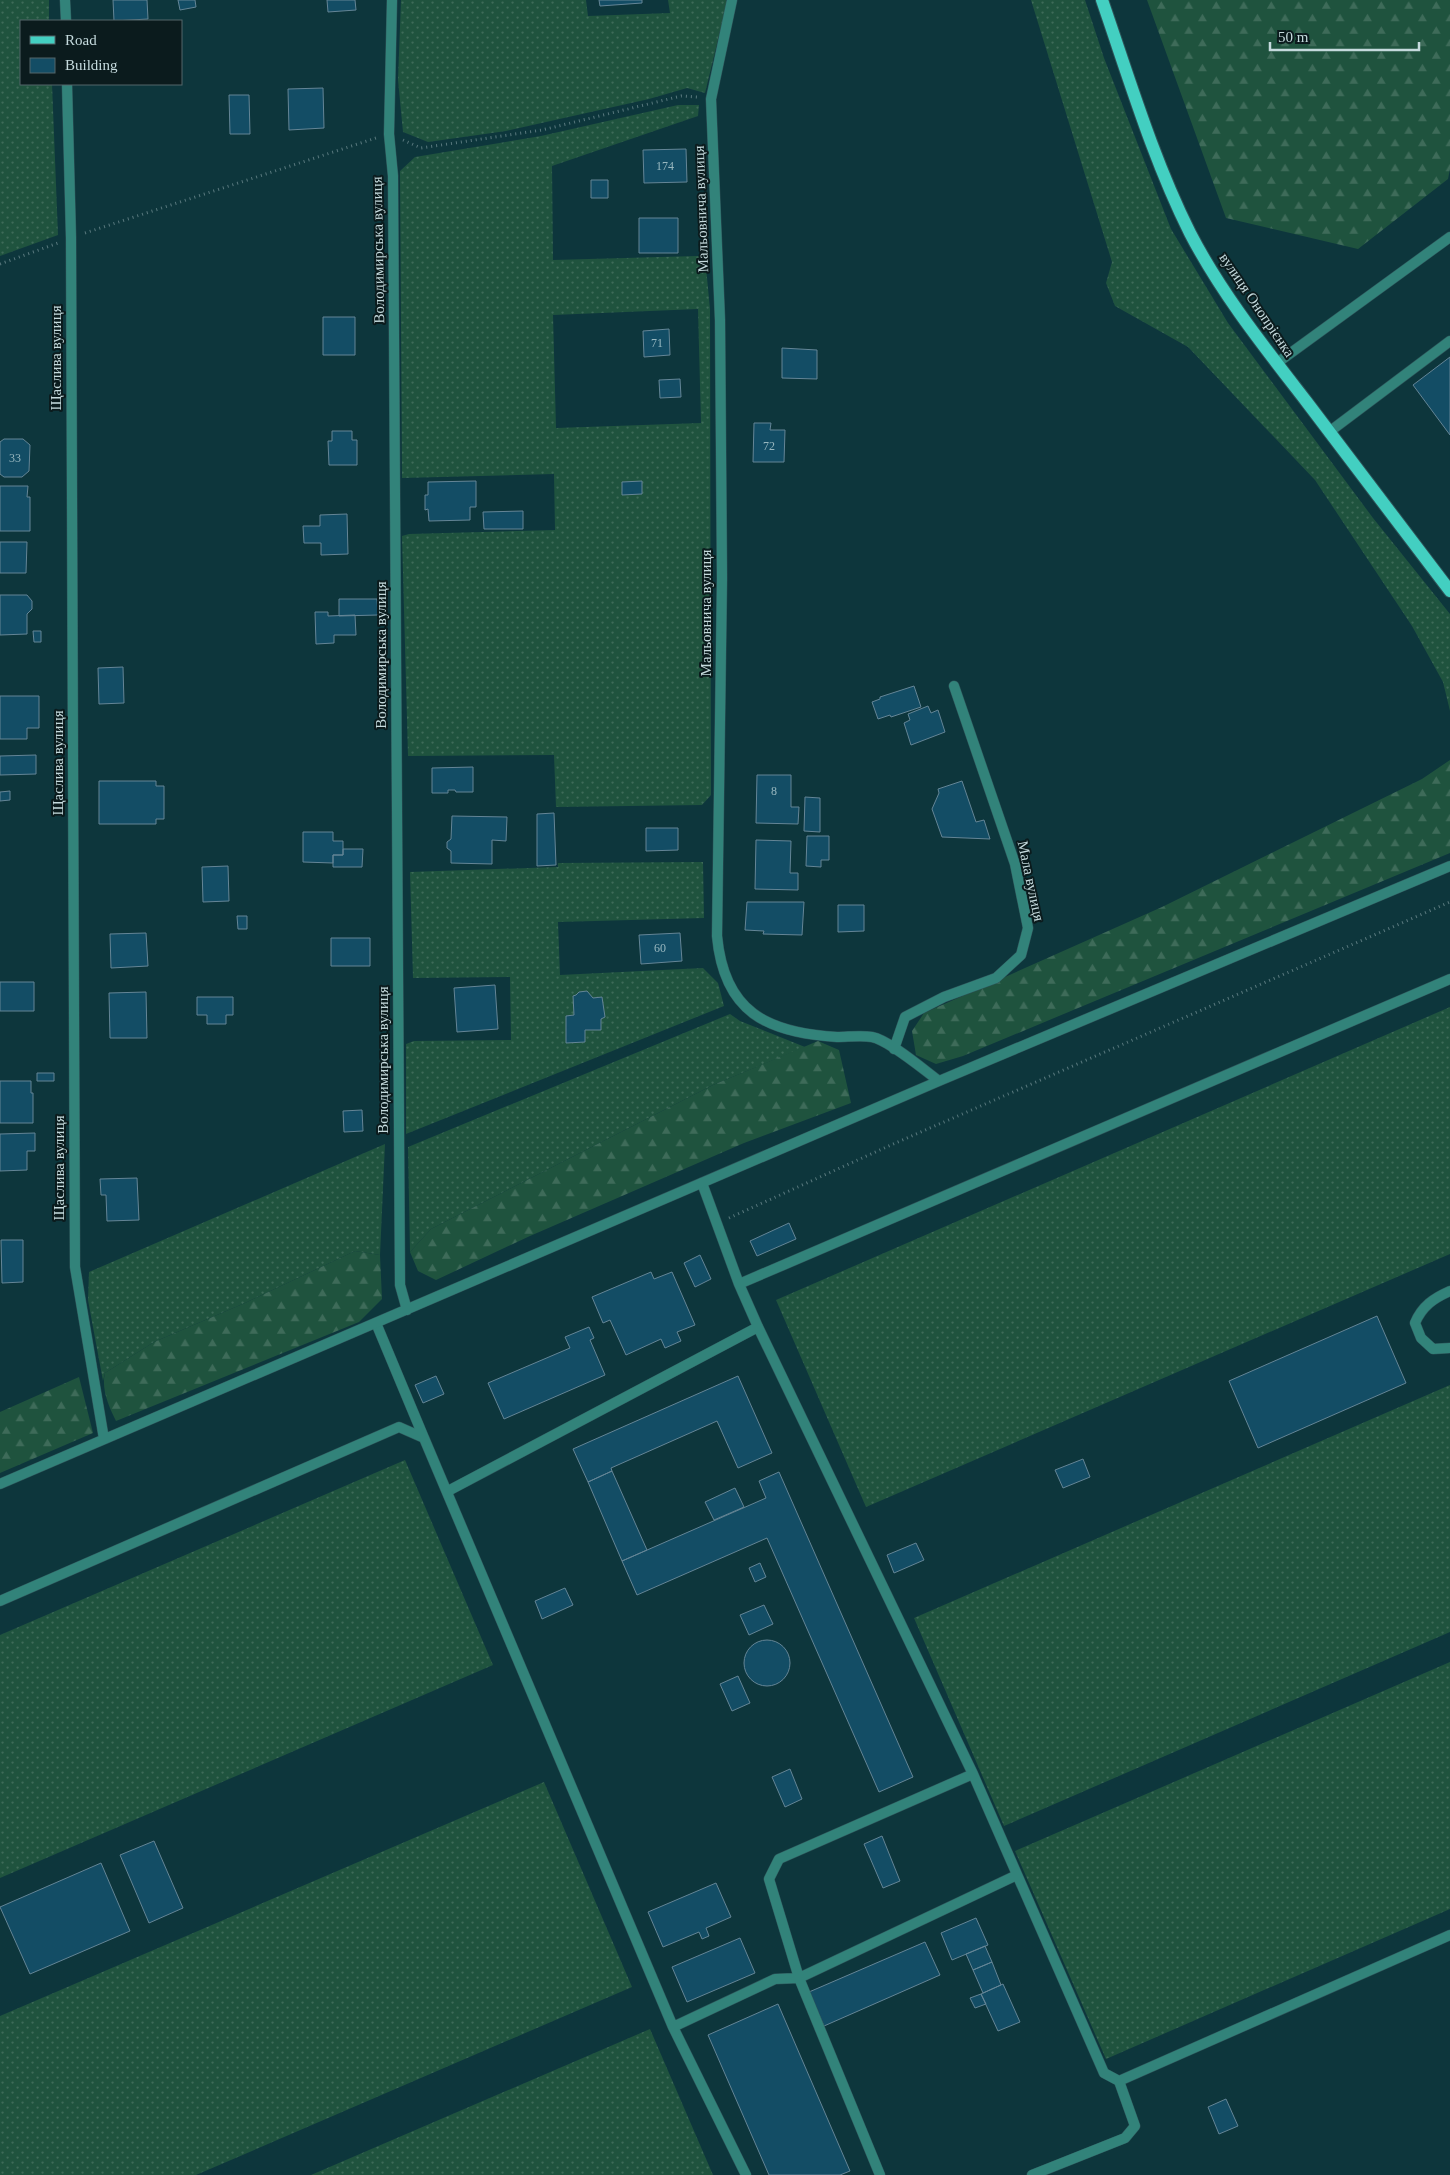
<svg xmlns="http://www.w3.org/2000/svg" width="1450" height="2175" font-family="'Times New Roman',serif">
<defs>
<pattern id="grass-dots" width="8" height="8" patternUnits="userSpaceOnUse" patternTransform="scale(1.25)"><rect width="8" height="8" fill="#1f533e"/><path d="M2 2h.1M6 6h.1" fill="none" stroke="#3e6b59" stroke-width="1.8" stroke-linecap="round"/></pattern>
<pattern id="forest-firs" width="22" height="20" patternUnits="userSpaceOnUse" patternTransform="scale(1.25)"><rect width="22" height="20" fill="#1f533e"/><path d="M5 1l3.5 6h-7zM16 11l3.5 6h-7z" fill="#3e6b59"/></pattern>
</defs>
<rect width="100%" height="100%" fill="#0d363c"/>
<path fill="url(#grass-dots)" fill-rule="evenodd" d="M0,0H49V21H21V84H52L58,235L0,256Z
M401,0H586L588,16L670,13L668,0H726V7L705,93L687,88L649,99L506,131L428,142L403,132L398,80Z
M1031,0H1085L1104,58L1171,229L1228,323L1373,518L1450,614V711L1443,682L1412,626L1315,480L1188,347L1115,306L1106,283L1112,262Z
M678,105H699L698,116L552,166L553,260L697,256L705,257L710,309L711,795L702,805L556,807L554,755L408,756L402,536L409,534L555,530L554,474L402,478L400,171L415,157L541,136ZM698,309L701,423L556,428L553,315Z
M703,862L704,918L558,922L560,975L703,968L718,983L724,1006L406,1134V1044L414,1041L511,1040L510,977L413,978L410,872L558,867V863Z
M1450,1007V1254L866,1507L776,1300Z
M730,1014L740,1021L805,1047L713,1085L431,1229L410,1252L408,1147Z
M385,1144L380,1255L355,1251L245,1303L154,1342L105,1373L103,1381L88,1300L89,1272Z
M1450,1385V1632L1004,1826L914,1618Z
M405,1460L493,1665L0,1878V1635Z
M1450,1662V1909L1106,2059L1015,1851Z
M544,1782L632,1987L196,2175H0V2016Z
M650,2029L713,2175H311Z"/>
<path fill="url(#forest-firs)" d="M1147,0H1450V169L1448,179L1358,249L1226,218Z
M1450,760V853L963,1056L936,1064L916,1055L912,1031L924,1013L1162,907L1422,779Z
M818,1041L839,1050L851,1103L744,1143L530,1236L436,1280L418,1271L410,1252L431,1229L713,1085Z
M355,1251L380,1255L382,1299L359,1322L116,1421C109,1407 101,1389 105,1373L154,1342L245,1303Z
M79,1377L93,1433L0,1473V1412Z"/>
<path fill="#134d65" stroke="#648596" d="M113,0H147L148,19L114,21Z
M178,0H195L196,7L180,10Z
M327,0H355L356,10L328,12Z
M599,0H642V3L600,6Z
M323,88L324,128L289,130L288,89Z
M229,95H249L250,134H230Z
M686,149L687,182L644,183L643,150Z
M591,180H608V198H591Z
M639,218H678V253H639Z
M323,317H355V355H323Z
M669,329L670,355L644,357L643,331Z
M782,348L817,350V379L782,378Z
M1450,357V435L1413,385Z
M680,379L681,397L660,398L659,380Z
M754,423H771L770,430H785L784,462H753Z
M332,431H352V440H357V465H329L328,441H332Z
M4,439H23L30,445L29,471L22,477H4L0,474V442Z
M476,481V507H470V520L429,521L428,509L425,510V495H428V482Z
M642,481V494L622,495V482Z
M0,486H28L27,497H30V531H0Z
M523,511V529H484L483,512Z
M347,514L348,554L321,555V543H304L303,526H320V515Z
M0,542H27L26,573H0Z
M0,595H27L32,601V609L27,614V634L0,635Z
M339,599H377L378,615L339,616Z
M315,612H328V616L355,615L356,635H334V643L316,644Z
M33,631H41V642H34Z
M123,667L124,703L99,704L98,668Z
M914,686L921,707L891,717L890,715L878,719L872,702L880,699V697Z
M0,696H39V728H27V739H0Z
M928,706L931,713L938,710L945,732L911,745L904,723L910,720L908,714Z
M36,755V774L0,775V756Z
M473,767V792H456L455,790H448V793H432V768Z
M757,775H791V807H799L798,824L756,823Z
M99,781H156V786H164V819H156V824H99Z
M962,781L976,822L984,820L990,839L942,837L932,809L939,793L938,789Z
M10,791V800L0,801V792Z
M805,797L820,798V832L804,831Z
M554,813L556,865L537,866V814Z
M452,816L507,817L506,841L492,840V864L451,863V851L447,848V842L451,839Z
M646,828H678V850L646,851Z
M303,832H333V841H343V855H333V863L303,862Z
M807,836H829V860H821V867L806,866Z
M756,840L791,841L790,873H798V890L755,889Z
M343,849H363L362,867H333V855H343Z
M228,866L229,901L203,902L202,867Z
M747,902H804L802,935L763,934L764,931L745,930Z
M838,905H864V931L838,932Z
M237,916H247V929H238Z
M146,933L148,966L111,968L110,934Z
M680,933L682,961L641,964L639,935Z
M331,938H370V966H331Z
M0,982H34V1011H0Z
M495,985L498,1029L457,1032L454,988Z
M587,991L593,998L602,997L605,1017L601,1019V1030H585V1042L566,1043V1016L574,1015L573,996L576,995L579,992Z
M146,992L147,1038H110L109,993Z
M197,997H233V1015H226V1024H207V1015H197Z
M37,1073H54V1081H37Z
M0,1081H31V1093H33V1123H0Z
M362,1110L363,1131L344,1132L343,1111Z
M35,1133V1151H27V1170L0,1171V1134Z
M137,1178L139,1220L107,1221L106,1195H101L100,1179Z
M789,1223L796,1239L757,1256L750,1241Z
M1,1240H23V1282L2,1283Z
M700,1255L711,1279L695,1287L684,1263Z
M651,1272L654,1279L672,1272L695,1325L677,1332L681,1341L665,1348L661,1339L626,1355L610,1320L603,1323L592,1297Z
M1377,1316L1406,1383L1258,1448L1229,1381Z
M589,1327L594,1338L590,1340L605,1375L504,1419L488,1383L570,1348L565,1337Z
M436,1376L444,1394L423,1403L415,1385Z
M738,1376L772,1453L738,1468L717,1421L611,1468L612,1471L588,1482L573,1449Z
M1083,1459L1090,1477L1063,1488L1055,1470Z
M612,1471L647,1550L622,1561L588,1482Z
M779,1472L913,1777L879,1792L767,1538L637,1595L622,1561L766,1498L759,1481Z
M735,1488L744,1507L714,1520L705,1502Z
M916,1543L924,1560L894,1573L887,1555Z
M760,1563L766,1577L755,1582L749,1568Z
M565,1588L573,1605L542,1619L535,1601Z
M764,1605L773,1624L749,1635L740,1615Z
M744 1663a23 23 0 1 1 46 0a23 23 0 1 1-46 0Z
M738,1676L750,1703L732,1711L720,1684Z
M790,1769L802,1799L785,1807L772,1777Z
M882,1836L900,1881L883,1888L864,1844Z
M154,1841L183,1908L149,1923L120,1855Z
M101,1863L130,1931L30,1974L0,1907Z
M716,1883L731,1917L706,1928L709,1936L702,1939L699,1932L663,1947L648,1912Z
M976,1918L988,1945L952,1960L941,1933Z
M740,1938L755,1973L687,2002L672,1967Z
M925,1942L940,1975L824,2026L809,1992Z
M985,1946L992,1962L973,1970L966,1954Z
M992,1962L1001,1985L983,1993L973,1970Z
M1003,1984L1020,2022L998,2031L981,1994Z
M981,1994L986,2004L975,2008L970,1998Z
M778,2004L850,2171L840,2175H769L708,2035Z
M1226,2099L1238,2126L1219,2134L1208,2107Z"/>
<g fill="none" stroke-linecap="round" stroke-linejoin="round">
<defs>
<path id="lane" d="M1277,363L1450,237
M1329,432L1450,341
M1450,979L739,1284L758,1327L973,1774L1104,2073L1119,2081L1450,1935
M702,1183L739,1284
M1450,1291C1434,1298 1422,1306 1415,1323L1421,1338L1433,1349L1450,1348
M376,1323L424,1438
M448,1491L758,1327
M0,1601L399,1427L424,1438L673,2027L746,2175
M673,2027L775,1979L799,1978L1017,1875
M880,2175L799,1978L769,1879L779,1859L973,1774
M1032,2175L1125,2138L1135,2126L1119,2081"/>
<path id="street" d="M65,0L66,21
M392,0L389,134L393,176L400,1285L407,1310
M732,0L711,99L720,320L722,578L717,936C724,1012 767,1033 837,1037C848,1037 861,1035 872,1037C889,1040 924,1070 939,1081
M67,84L71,238L75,1267L104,1439
M894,1049L905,1017L944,997L996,978L1021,955L1028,928L1015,864L954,686
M0,1484L939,1081L1450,866"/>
<path id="primary" d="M1102,0C1129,78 1153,159 1190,233C1221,293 1265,348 1306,401C1354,465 1402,528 1450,591"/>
</defs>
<use href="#lane" stroke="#2e5459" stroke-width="11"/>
<use href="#street" stroke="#2e5459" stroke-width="11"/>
<use href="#primary" stroke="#2e5459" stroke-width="14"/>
<path stroke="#59797e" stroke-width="3" stroke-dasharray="1 4" stroke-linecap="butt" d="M403,140L421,148L542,130L681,96L697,97
M85,233L376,138
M0,264L58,243
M729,1218L891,1145L1450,902"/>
<use href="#lane" stroke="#32837a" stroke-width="10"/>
<use href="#street" stroke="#32837a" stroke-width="10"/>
<use href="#primary" stroke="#43cfc1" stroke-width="12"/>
</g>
<g text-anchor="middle" stroke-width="4" stroke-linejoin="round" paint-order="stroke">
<g font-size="12" fill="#98b7bf">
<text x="665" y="170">174</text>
<text x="657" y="347">71</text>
<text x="769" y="450">72</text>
<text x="15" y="462">33</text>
<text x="774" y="795">8</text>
<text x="660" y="952">60</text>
</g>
<g font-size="15" fill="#c5dadd" stroke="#0b1b1d">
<text transform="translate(701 209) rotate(-92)" y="5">Мальовнича вулиця</text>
<text transform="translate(378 250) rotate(-91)" y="5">Володимирська вулиця</text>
<text transform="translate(1257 305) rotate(56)" y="5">вулиця Онопрієнка</text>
<text transform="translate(56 358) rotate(-90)" y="5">Щаслива вулиця</text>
<text transform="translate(706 613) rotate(-90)" y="5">Мальовнича вулиця</text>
<text transform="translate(381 655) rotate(-90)" y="5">Володимирська вулиця</text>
<text transform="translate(58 763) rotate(-90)" y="5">Щаслива вулиця</text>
<text transform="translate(1031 881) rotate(78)" y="5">Мала вулиця</text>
<text transform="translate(383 1060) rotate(-90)" y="5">Володимирська вулиця</text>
<text transform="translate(59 1168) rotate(-90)" y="5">Щаслива вулиця</text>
</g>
</g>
<rect x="20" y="20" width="162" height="65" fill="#0b1b1d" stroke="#55676a"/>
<rect x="30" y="36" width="25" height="8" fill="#43cfc1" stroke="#55676a"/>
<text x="65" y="45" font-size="15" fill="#c5dadd">Road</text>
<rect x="30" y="58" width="25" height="15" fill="#134d65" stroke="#55676a"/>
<text x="65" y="70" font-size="15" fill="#c5dadd">Building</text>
<path d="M1270 42v8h149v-8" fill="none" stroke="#c5dadd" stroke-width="2.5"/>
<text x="1278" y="42" font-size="15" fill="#c5dadd" stroke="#0b1b1d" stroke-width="4" paint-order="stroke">50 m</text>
</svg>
